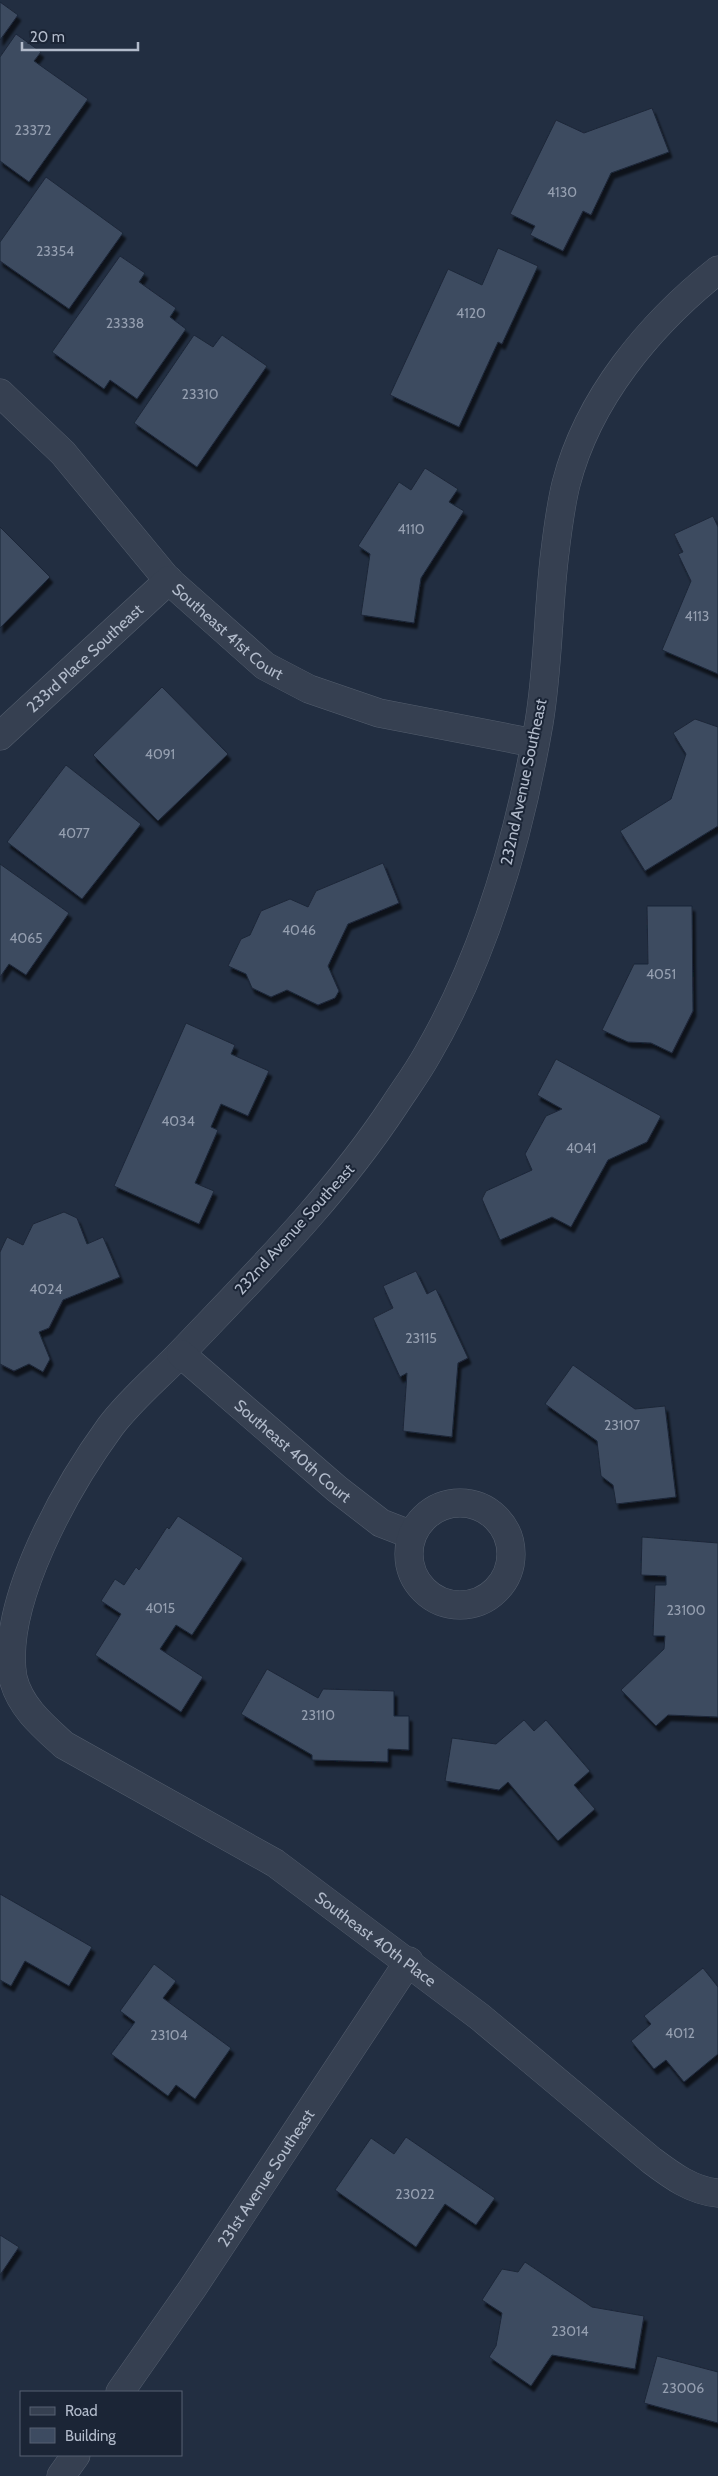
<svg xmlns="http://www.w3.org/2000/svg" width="718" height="2476" font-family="Cabin,sans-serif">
<defs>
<filter id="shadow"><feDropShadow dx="3" dy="5.5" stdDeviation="1" flood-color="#0009"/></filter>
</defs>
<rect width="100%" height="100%" fill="#222e41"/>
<path fill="#3d4b61" stroke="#1d2738" filter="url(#shadow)" d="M0,2L18,15L0,40Z
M16,34L41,52L34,61L88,99L29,182L0,161V57Z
M652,108L669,152L611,173L591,215L583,211L563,251L530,235L535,226L510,214L556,120L584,133Z
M46,177L123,233L69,309L0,261V242Z
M498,248L538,266L502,344L498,342L459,427L390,395L448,269L482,285Z
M120,256L145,273L139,282L176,308L170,317L186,329L137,399L110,380L104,389L52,352Z
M194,335L213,347L222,335L267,366L197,467L134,423Z
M425,468L458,489L449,502L464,511L421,578L414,623L361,615L370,554L358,546L399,482L411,490Z
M713,516L718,527V674L662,650L691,581L678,554L683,552L674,534Z
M0,527L50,577L0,628Z
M162,687L228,754L158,821L93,755Z
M695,719L718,727V826L645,871L620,831L671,799L686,754L673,733Z
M66,765L141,824L82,899L7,842Z
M383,863L399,903L348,924L328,966L339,991L335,998L318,1005L287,990L271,997L252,988L246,974L228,966L241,939L250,935L261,911L290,899L308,907L316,891Z
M0,864L69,913L26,975L9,964L0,977Z
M647,906H692L693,1011L672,1053L651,1043L628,1042L602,1030L634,964H648Z
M186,1023L235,1045L231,1054L269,1071L248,1116L221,1104L211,1127L218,1130L195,1183L214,1191L199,1224L114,1186Z
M556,1059L661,1116L647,1142L608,1160L571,1227L552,1217L500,1240L482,1199L486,1191L532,1170L525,1154L546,1116L562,1109L537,1095Z
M64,1212L77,1218L87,1244L103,1237L120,1277L63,1300L49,1328L39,1332L50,1359L43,1372L29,1364L14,1371L0,1364V1252L7,1237L23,1245L33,1224Z
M416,1271L427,1294L436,1289L468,1358L458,1363L452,1437L403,1431L407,1373L400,1377L373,1318L393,1308L383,1286Z
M573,1365L635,1409L665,1406L676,1497L616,1504L613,1485L601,1476L597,1441L545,1404Z
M178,1516L243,1558L192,1635L176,1625L160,1649L203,1677L181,1712L95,1655L121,1614L101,1601L115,1579L124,1585L136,1567L139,1570L167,1527L169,1529Z
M642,1537L718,1543V1717L668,1715L656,1726L621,1690L664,1649L665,1636H653L655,1585H666V1576L641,1575Z
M267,1669L318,1698L323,1689L394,1691V1716H409V1750L388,1749V1762L312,1760V1755L241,1714Z
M524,1720L534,1731L546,1720L590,1771L574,1785L595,1809L558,1841L508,1782L499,1790L445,1781L452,1738L496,1744Z
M0,1894L92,1947L69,1986L25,1961L11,1986L0,1980Z
M154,1964L176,1981L163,1998L231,2048L195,2099L176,2085L168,2096L111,2054L135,2022L120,2011Z
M703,1968L718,1987V2054L684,2082L666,2060L654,2069L631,2041L651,2024L644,2016Z
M406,2137L495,2198L476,2225L445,2204L416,2247L335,2190L371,2138L394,2154Z
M0,2235L19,2247L0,2275Z
M525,2262L592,2307L644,2316L635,2369L552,2355L531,2386L489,2357L496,2346L502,2313L482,2300L502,2269L518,2272Z
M657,2356L718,2372V2423L644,2403Z"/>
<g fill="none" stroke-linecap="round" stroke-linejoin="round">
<defs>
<g id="street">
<path id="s1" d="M718,270C650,324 588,398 566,484C560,508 557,535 554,560C548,614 548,669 539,723C519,838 486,954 427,1055C417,1073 405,1089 394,1106C334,1197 256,1274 181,1353C158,1377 130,1400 110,1427C67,1486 0,1603 13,1678C20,1707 43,1726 64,1745L275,1863L480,2017L651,2160C671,2175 692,2191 718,2193"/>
<path id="s2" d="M0,393L63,453L167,579L265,666L309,689L379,713L534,743"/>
<path id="s3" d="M0,736L169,580"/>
<path id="s4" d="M181,1354L337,1489L381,1523L412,1535"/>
<circle cx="460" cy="1554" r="51"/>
<path id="s5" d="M120,2392L192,2289L409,1961"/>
<path d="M61,2476L76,2455"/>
</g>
</defs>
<use href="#street" stroke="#545e6e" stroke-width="29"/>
<use href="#street" stroke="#364051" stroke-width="28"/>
</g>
<g text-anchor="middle" stroke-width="4" stroke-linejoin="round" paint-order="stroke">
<g font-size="14" fill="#959fb0">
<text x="33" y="135">23372</text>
<text x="562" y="197">4130</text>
<text x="55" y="256">23354</text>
<text x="471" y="318">4120</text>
<text x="125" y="328">23338</text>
<text x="200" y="399">23310</text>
<text x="411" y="534">4110</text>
<text x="697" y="621">4113</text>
<text x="160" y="759">4091</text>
<text x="74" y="838">4077</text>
<text x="299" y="935">4046</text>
<text x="26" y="943">4065</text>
<text x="661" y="979">4051</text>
<text x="178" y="1126">4034</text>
<text x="581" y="1153">4041</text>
<text x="46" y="1294">4024</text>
<text x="421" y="1343">23115</text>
<text x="622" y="1430">23107</text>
<text x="160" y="1613">4015</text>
<text x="686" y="1615">23100</text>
<text x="318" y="1720">23110</text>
<text x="680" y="2038">4012</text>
<text x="169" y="2040">23104</text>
<text x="415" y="2199">23022</text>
<text x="570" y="2336">23014</text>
<text x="683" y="2393">23006</text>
</g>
<g font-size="16" fill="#b2bbcb" stroke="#1b2536">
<text dy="6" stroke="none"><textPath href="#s2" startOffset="331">Southeast 41st Court</textPath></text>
<text dy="6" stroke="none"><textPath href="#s3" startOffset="115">233rd Place Southeast</textPath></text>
<text transform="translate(523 782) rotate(-78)" y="6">232nd Avenue Southeast</text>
<text transform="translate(294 1229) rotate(-48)" y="6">232nd Avenue Southeast</text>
<text dy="6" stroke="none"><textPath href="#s4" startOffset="148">Southeast 40th Court</textPath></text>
<text dy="6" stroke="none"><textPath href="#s1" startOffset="2078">Southeast 40th Place</textPath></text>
<text dy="6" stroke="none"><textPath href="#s5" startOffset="259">231st Avenue Southeast</textPath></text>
</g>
</g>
<rect x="20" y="2391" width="162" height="65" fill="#1b2536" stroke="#576172"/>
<rect x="30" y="2407" width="25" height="8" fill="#364051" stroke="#576172"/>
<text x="65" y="2416" font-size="15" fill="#b2bbcb">Road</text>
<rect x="30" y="2428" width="25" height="15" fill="#3d4b61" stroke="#576172"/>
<text x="65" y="2441" font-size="15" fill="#b2bbcb">Building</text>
<path d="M22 42v8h116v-8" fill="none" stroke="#b2bbcb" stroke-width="2.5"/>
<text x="30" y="42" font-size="15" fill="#b2bbcb" stroke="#1b2536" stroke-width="4" paint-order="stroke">20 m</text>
</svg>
